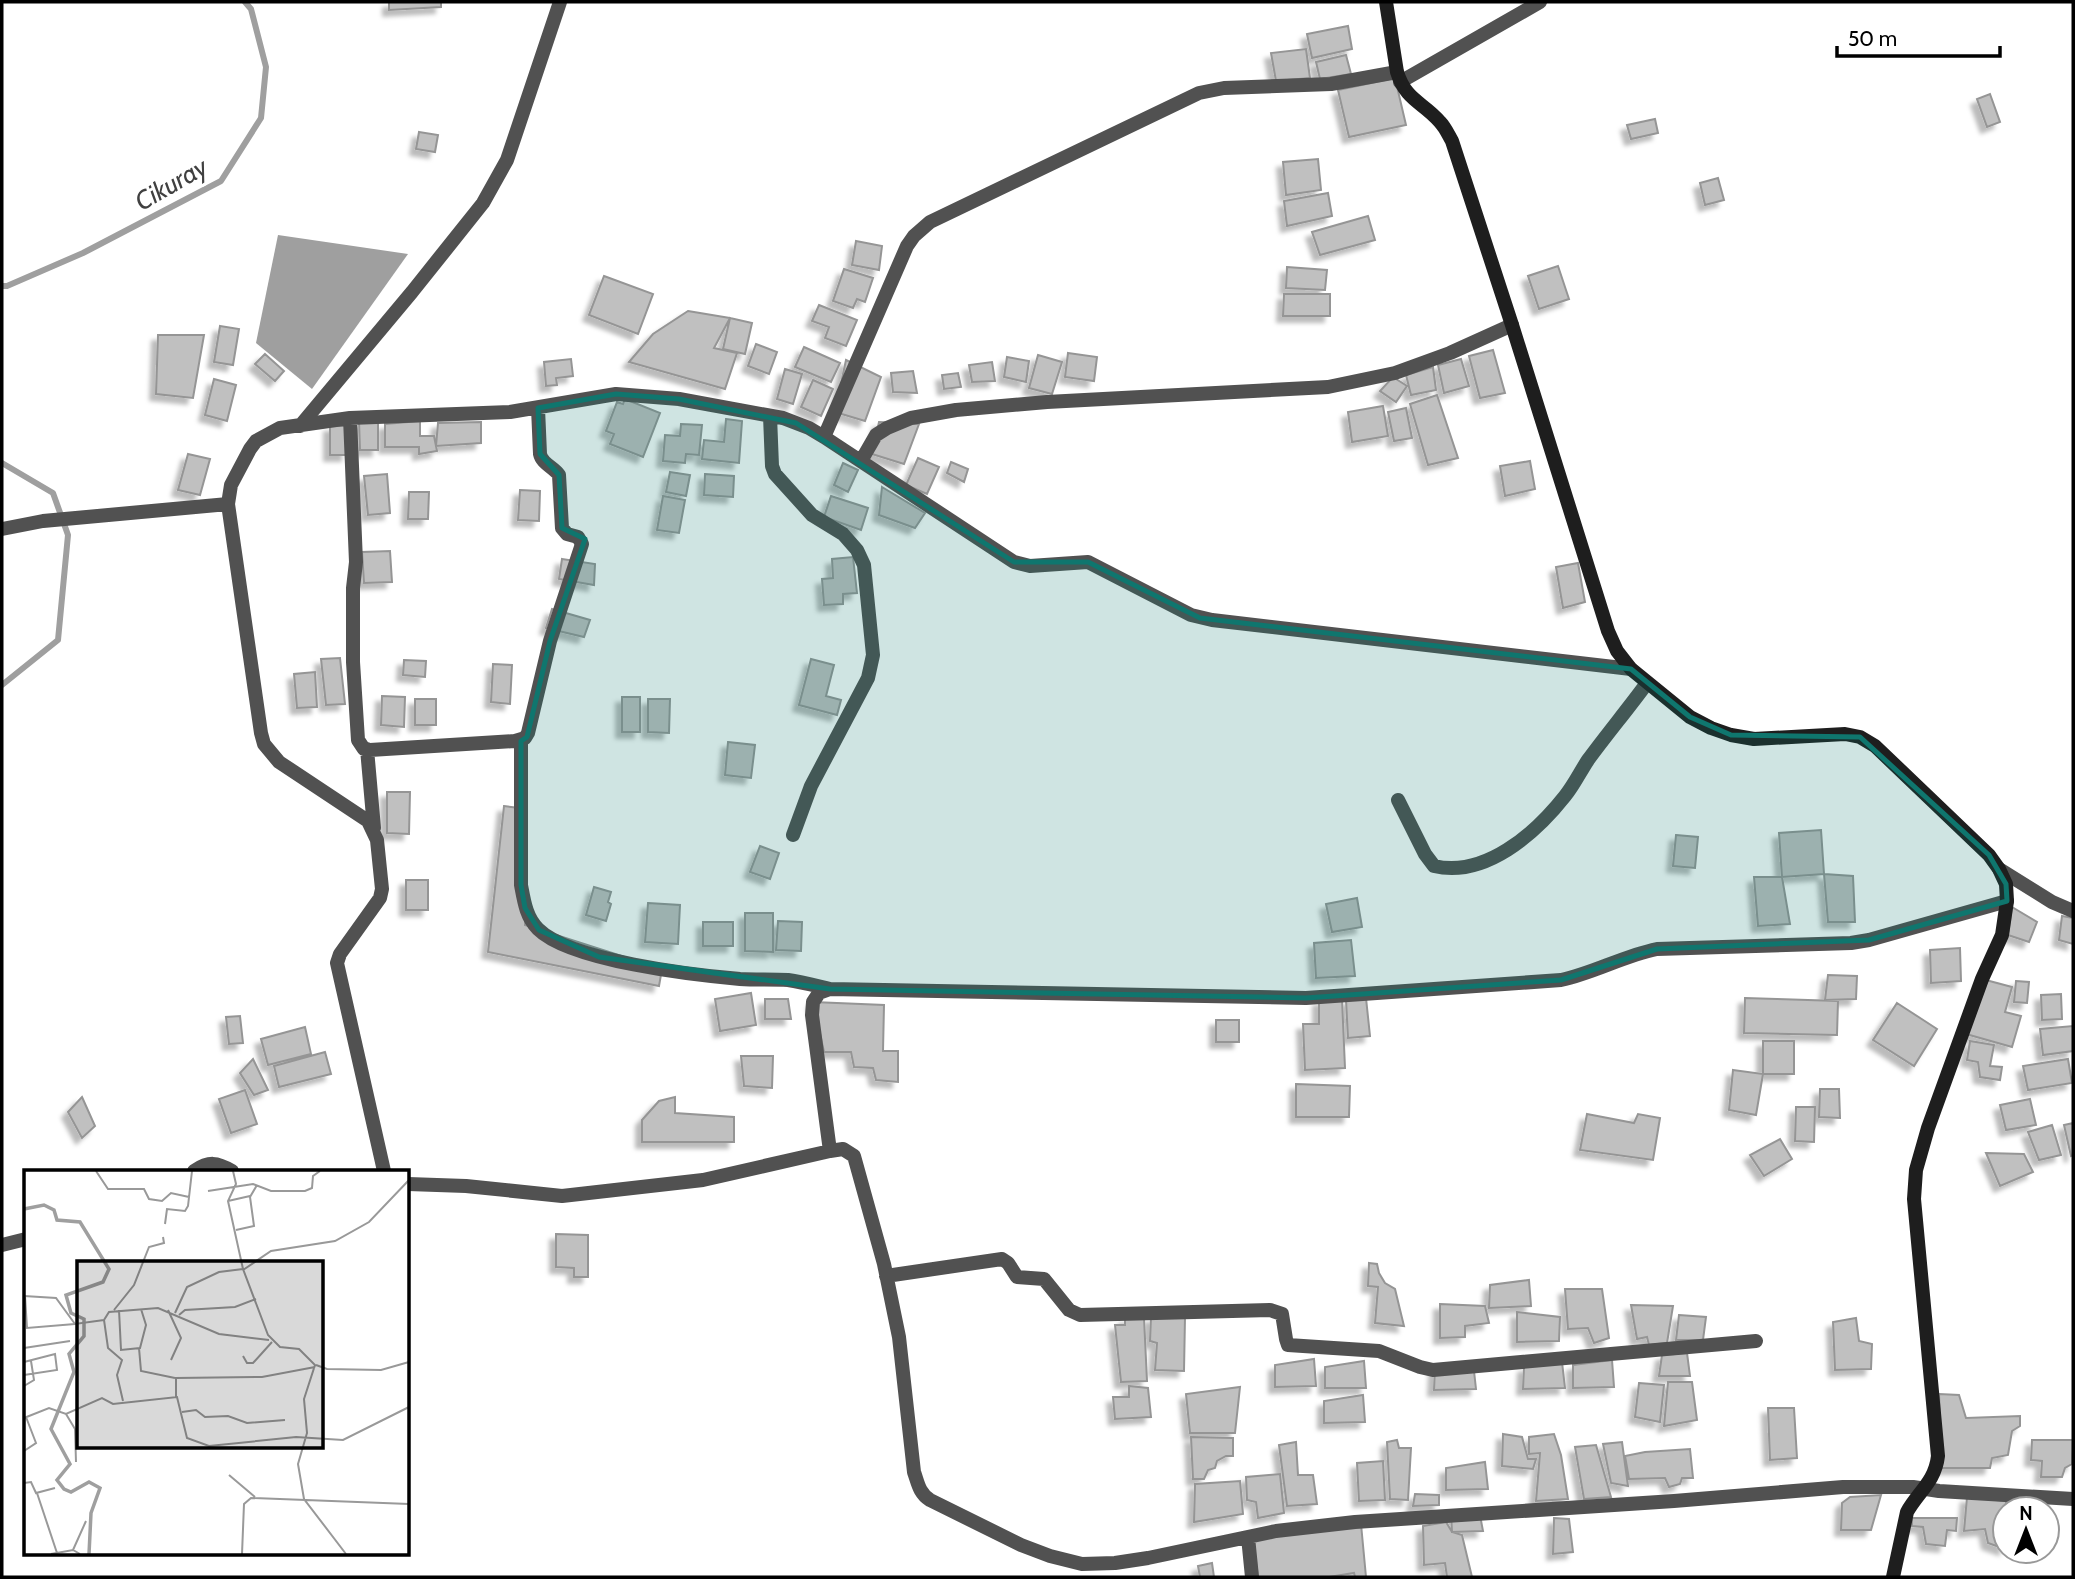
<svg xmlns="http://www.w3.org/2000/svg" width="2075" height="1579" font-family="Cabin,sans-serif">
<defs>
<filter id="shadow"><feDropShadow dx="-6" dy="6" stdDeviation="2" flood-color="#0004"/></filter>
</defs>
<rect width="100%" height="100%" fill="#fff"/>
<path fill="#9f9f9f" d="M278,235L408,254L312,389L256,343Z"/>
<g fill="none" stroke-linecap="round" stroke-linejoin="round">
<path stroke="#9f9f9f" stroke-width="6" d="M2,286H7L83,253L221,181L261,118L266,67L251,9L245,2
M2,463L53,493L68,535L58,640L2,685"/>
</g>
<path fill="#c0c0c0" stroke="#959595" stroke-width="2" filter="url(#shadow)" d="M389,2H441V7L389,10Z
M1348,26L1352,49L1312,58L1307,34Z
M1306,49L1310,78L1276,81L1271,53Z
M1346,55L1351,74L1320,79L1316,62Z
M1395,78L1406,125L1349,137L1338,90Z
M1990,94L2000,122L1987,127L1977,99Z
M1655,119L1658,133L1631,139L1627,125Z
M419,132L438,135L435,152L416,149Z
M1318,159L1321,190L1286,195L1283,162Z
M1718,178L1724,200L1705,205L1700,183Z
M1328,193L1332,216L1287,226L1284,201Z
M1368,216L1375,240L1320,255L1312,232Z
M856,241L882,246L879,270L852,265Z
M1558,266L1569,299L1539,309L1528,276Z
M1287,267L1327,270L1325,290L1286,288Z
M844,269L873,278L865,302L857,299L853,308L833,301Z
M604,276L653,294L638,334L589,315Z
M1284,294H1330V316H1283Z
M819,305L857,320L846,346L825,338L829,327L812,321Z
M688,311L730,318L714,348L737,353L725,389L629,362L653,334Z
M730,318L752,323L745,354L723,349Z
M220,326L239,329L233,365L214,362Z
M158,335H204L193,398L156,394Z
M756,344L777,352L769,374L748,366Z
M804,347L840,363L831,382L795,367Z
M1493,350L1505,393L1480,398L1469,356Z
M1068,353L1097,357L1094,381L1065,377Z
M265,354L284,371L275,381L255,364Z
M1038,355L1062,362L1052,394L1029,388Z
M1007,357L1029,361L1026,382L1004,377Z
M571,359L573,376L556,378L557,385L546,386L544,362Z
M1461,359L1469,386L1444,393L1438,365Z
M846,360L881,377L865,421L835,412Z
M992,362L995,381L972,382L969,365Z
M1433,367L1436,390L1411,395L1406,375Z
M785,369L802,374L793,404L777,399Z
M913,371L917,393L893,392L891,373Z
M958,373L961,387L944,389L942,375Z
M1393,377L1407,386L1396,402L1380,391Z
M214,379L236,385L227,421L205,415Z
M813,380L833,389L821,416L801,407Z
M1437,395L1458,458L1428,465L1410,404Z
M625,399L660,413L643,457L610,444L614,434L606,431L617,402L623,404Z
M1383,406L1388,436L1352,442L1348,412Z
M1406,408L1412,438L1394,441L1388,412Z
M726,419L742,421L739,463L702,459L704,440L724,442Z
M359,421H378V450H360Z
M420,421V436H434L437,451L419,454V447H385V424Z
M481,422V443L436,446L438,423Z
M879,422L919,424L904,464L872,454Z
M681,424L702,425L699,455L686,454L685,463L663,461L665,435L680,436Z
M330,426H347V455H330Z
M188,454L210,459L200,495L178,490Z
M918,458L939,467L927,494L906,485Z
M1530,461L1535,489L1505,496L1500,466Z
M951,462L968,469L964,482L947,473Z
M843,463L858,470L848,492L834,485Z
M670,472L690,475L686,496L666,492Z
M387,474L390,513L368,515L364,476Z
M705,474L734,476L733,497L704,495Z
M882,487L925,513L915,528L879,515Z
M520,490L540,491L539,521L518,520Z
M409,492H429L428,519H408Z
M663,496L685,500L679,533L657,530Z
M831,496L868,508L861,530L824,517Z
M390,551L392,582L364,583L362,552Z
M853,557L857,593L843,594V604L824,605L822,579L833,578L832,559Z
M562,559L595,564L594,585L559,579Z
M1578,563L1585,602L1563,608L1556,567Z
M552,609L590,620L584,637L546,628Z
M340,658L345,704L326,705L321,659Z
M811,659L834,665L826,696L841,700L837,715L799,705Z
M404,660L426,661L425,677L403,675Z
M493,664L512,665L510,704L491,702Z
M315,672L317,707L297,708L294,674Z
M382,696L405,697L404,727L381,725Z
M622,697H640V732H622Z
M415,699H436V725H415Z
M648,699H670L669,733L648,732Z
M728,742L755,745L751,778L725,775Z
M387,792H410L409,834L387,833Z
M504,806L527,809L525,925L662,969L659,986L488,952Z
M1821,830L1824,874L1782,877L1779,833Z
M1676,835L1698,837L1695,868L1673,866Z
M760,846L779,853L770,879L750,872Z
M1824,874L1853,876L1855,922H1828Z
M1754,877H1782L1790,924L1758,926Z
M406,880H428V910H406Z
M594,887L611,892L608,902L611,904L606,921L586,915Z
M1357,898L1362,927L1332,932L1326,904Z
M648,903L680,905L678,944L645,942Z
M2012,907L2037,922L2029,942L2008,935Z
M745,913H773V952L745,951Z
M2062,916L2073,918V944L2059,940Z
M778,921L802,922L801,951L776,950Z
M703,922H733V946H703Z
M1351,940L1355,976L1316,978L1314,943Z
M1960,948L1961,981L1931,983L1930,950Z
M1828,975L1857,976L1856,999L1825,1000Z
M1982,979L2012,987L2005,1012L2021,1016L2012,1047L1966,1034Z
M2016,981L2029,982L2027,1003L2014,1002Z
M751,993L756,1025L720,1031L715,999Z
M2061,994L2062,1019L2042,1020L2041,995Z
M1366,998L1370,1036L1348,1038L1346,1000Z
M1745,998L1838,1001L1837,1035L1744,1033Z
M765,999H788L791,1019H765Z
M1342,999L1345,1068L1305,1070L1303,1024H1319V1000Z
M813,1002L884,1005L883,1051H898V1082L876,1080L873,1068L854,1067L851,1052H824Z
M1897,1003L1937,1029L1914,1066L1873,1040Z
M240,1016L243,1043L229,1044L226,1017Z
M1216,1020H1239V1042H1216Z
M2073,1026V1051L2043,1055L2040,1029Z
M305,1027L311,1054L268,1065L261,1039Z
M1763,1041H1794V1074H1763Z
M1970,1041L1994,1045L1990,1066L2002,1067L2000,1080L1980,1077L1978,1062L1967,1060Z
M325,1052L331,1074L279,1087L274,1066Z
M741,1056H773L772,1088L744,1086Z
M253,1059L268,1090L254,1095L240,1073Z
M2068,1059L2072,1083L2028,1090L2023,1066Z
M1733,1070L1763,1074L1756,1115L1729,1110Z
M1296,1084L1350,1086L1349,1117H1296Z
M1820,1089H1839L1840,1118L1819,1117Z
M245,1090L257,1124L231,1133L219,1099Z
M82,1097L95,1126L82,1138L68,1112Z
M675,1097V1113L734,1117V1142H642V1120L659,1101Z
M2030,1099L2036,1125L2006,1130L2000,1105Z
M1796,1107H1815L1814,1142L1795,1141Z
M1587,1114L1634,1123L1638,1114L1660,1118L1653,1160L1580,1150Z
M2073,1123V1155L2071,1156L2064,1125Z
M2052,1125L2061,1155L2039,1160L2028,1132Z
M1780,1139L1792,1159L1764,1176L1750,1155Z
M1986,1153L2024,1154L2033,1172L2000,1186Z
M556,1234L588,1235V1277H574V1268L556,1267Z
M1369,1263L1377,1264L1379,1273L1385,1283L1395,1289L1404,1326L1375,1323L1378,1287L1368,1286Z
M1529,1280L1531,1306L1489,1308L1490,1285Z
M1565,1289H1602L1609,1338L1594,1343L1588,1328L1568,1329Z
M1440,1304L1485,1306L1489,1323L1465,1326V1337L1440,1338Z
M1631,1305L1673,1306L1667,1343L1649,1345L1647,1337L1637,1339Z
M1517,1312L1560,1317L1559,1341L1517,1342Z
M1679,1315L1706,1317L1703,1340H1676Z
M1151,1317H1185L1184,1371L1155,1370L1157,1343L1150,1341Z
M1125,1318H1144L1147,1381L1121,1382L1115,1325H1125Z
M1856,1318L1859,1341L1872,1344L1871,1369L1835,1370L1833,1322Z
M1687,1353L1690,1376H1659L1662,1355Z
M1314,1359L1316,1386L1275,1387V1365Z
M1612,1360L1614,1387L1573,1388V1365Z
M1364,1361L1366,1388H1325V1367Z
M1473,1362L1476,1389L1434,1390L1435,1368Z
M1562,1362L1565,1388L1523,1389L1524,1367Z
M1668,1382H1692L1697,1420L1664,1426Z
M1639,1383L1664,1385L1660,1422L1635,1417Z
M1129,1386L1148,1388L1151,1417L1115,1419L1113,1397H1129Z
M1240,1387L1235,1433H1190L1186,1394Z
M1939,1394L1959,1395L1966,1418L2020,1416V1426L2012,1431L2008,1455L1992,1458L1990,1468H1942Z
M1363,1395L1365,1422L1324,1423V1401Z
M1768,1408H1794L1797,1458L1770,1460Z
M1503,1434L1522,1437L1528,1459H1536L1533,1469L1502,1466Z
M1554,1434L1561,1455L1568,1499L1536,1501L1540,1453L1529,1454V1437Z
M1191,1437L1233,1438V1456H1226L1217,1461L1215,1468L1208,1470L1204,1479H1193Z
M1397,1440L1399,1448H1411L1408,1500L1390,1499L1387,1442Z
M2032,1440H2073L2072,1464L2065,1468L2062,1477H2041L2042,1461L2031,1460Z
M1296,1442L1298,1475H1313L1317,1504L1287,1506L1279,1445Z
M1622,1442L1628,1486L1611,1483L1603,1444Z
M1596,1445L1611,1497L1584,1499L1575,1447Z
M1690,1449L1693,1478H1682L1680,1484L1669,1487L1665,1478L1629,1479L1625,1456L1645,1452Z
M1383,1461L1385,1500L1359,1501L1357,1463Z
M1485,1462L1488,1489L1446,1490V1468Z
M1280,1474L1284,1513L1258,1518L1256,1502L1247,1500L1246,1477Z
M1240,1481L1243,1514L1194,1522L1195,1484Z
M1415,1494L1439,1495V1505L1413,1506Z
M1881,1495L1871,1530H1841L1842,1503L1850,1497Z
M1967,1497L2006,1501L2005,1549L1988,1543L1985,1529L1964,1531Z
M1479,1510L1483,1531L1452,1532L1451,1513Z
M1554,1518L1569,1519L1573,1552L1553,1554Z
M1912,1518H1957L1956,1531L1947,1530L1945,1546L1926,1544L1923,1527L1912,1526Z
M1446,1522L1452,1532L1462,1535L1472,1577H1447L1445,1563L1424,1565L1423,1526Z
M1361,1524L1366,1577H1355L1354,1573L1329,1577H1258L1253,1538Z
M1212,1563L1214,1577H1200L1198,1566Z"/>
<g fill="none" stroke-linecap="round" stroke-linejoin="round">
<path stroke="#515151" stroke-width="14" d="M1400,82L1540,2
M770,416L772,466L775,474L812,515L843,534L857,550L864,565L873,655L868,678L811,786L793,835
M350,418L356,562L353,588V662L358,740L364,749L370,750L515,741L525,738L528,733L550,641L582,544L578,537L567,534L562,528L559,475C554,467 542,464 540,454L538,408
M300,426L412,292L483,203L507,160L560,2
M824,437L907,246L914,236L930,222L1199,93L1224,88L1331,84L1397,72
M861,461L876,435L887,428L911,418L956,410L1047,402L1328,387L1395,373L1450,353L1512,325
M2,529L43,521L228,504
M521,741V885C524,901 526,917 538,929C570,961 694,975 740,979C756,980 772,979 788,980C802,982 817,986 830,989
M367,749L374,828
M1398,800L1425,854L1434,866C1485,878 1535,834 1565,796C1574,785 1580,772 1588,760C1607,734 1628,709 1647,683
M1999,869L2052,902L2073,911
M830,1151L812,1015L813,1002L819,993L830,989L1306,998L1561,980C1594,973 1623,956 1657,949L1851,943L1869,940L2007,901
M194,1171C209,1161 217,1162 232,1171
M384,1171L337,963L340,954L380,898L382,889L377,840L368,821L279,762L264,744L261,733L228,504L231,485L250,449L256,441L280,428L350,418L510,412L616,394L679,399L783,418L809,428L824,437L1014,562L1030,566L1088,562L1191,615L1212,620L1631,669
M408,1184L466,1186L562,1196L703,1180L830,1151L843,1149L854,1156L884,1264L899,1337L914,1472C918,1483 919,1493 930,1500L1021,1545L1050,1556L1082,1564L1115,1563L1148,1558L1276,1531L1355,1522L1674,1501L1843,1487H1913L1939,1491L2073,1499
M2,1245L26,1239
M886,1276L1002,1259L1008,1263L1017,1277L1044,1279L1069,1310L1080,1315L1270,1310L1282,1314L1286,1339L1288,1345L1379,1351L1420,1367L1433,1370L1756,1341
M1248,1537L1252,1577"/>
<path stroke="#1e1e1e" stroke-width="14" d="M1386,2L1397,72C1406,101 1423,102 1440,122C1445,127 1448,134 1452,141L1512,325L1608,631L1617,651L1631,669L1690,717L1711,728L1731,735L1754,739L1845,734L1860,737L1875,746L1989,855L1999,869L2006,884L2007,901L2002,935L1982,979L1928,1128L1916,1170L1914,1199L1938,1456C1935,1482 1918,1492 1907,1512L1893,1577"/>
</g>
<path fill="#0f766e" fill-opacity="0.2" stroke="#0f766e" stroke-width="5" stroke-linejoin="round" d="M616,394L679,399L796,423L1014,562H1088L1200,618L1631,669L1690,717L1731,735L1860,737L1989,855L2006,884L2007,901L1869,940L1657,949L1561,980L1306,998L830,989L599,957L539,930L525,908L521,885V741L527,737L550,641L585,539L562,528L559,475L540,454L538,408Z"/>
<g text-anchor="middle" stroke-width="6" stroke-linejoin="round" paint-order="stroke">
<g font-size="26" font-style="italic" fill="#404040" stroke="#fff">
<text transform="translate(171 184) rotate(-30)" y="9">Cikuray</text>
</g>
</g>
<g transform="translate(24 1170)">
<rect width="385" height="385" fill="#fff"/>
<path fill="none" stroke="#9f9f9f" stroke-width="3.5" d="M0,39L20,35L30,40L33,50L56,52L85,99L79,112L42,125L47,143L60,149V166L45,184L50,202L27,259L46,294L33,310L40,319L47,322L65,312L76,318L67,343L65,384"/>
<path fill="none" stroke="#999" stroke-width="2" d="M72,1L84,19H120L125,29L138,31L147,23L165,27M209,1L212,14L204,31L219,99L244,165L256,177L275,179L291,195L280,229L283,263L274,294L280,329L322,384M184,21L229,14L247,21H281L288,18L289,6L296,1M204,31L226,26M141,54L143,39L161,41L164,36L168,1M212,60L230,56L226,27L233,15M219,100L247,81L311,71L345,52L385,10M0,126L32,128L51,154L80,150M1,126L3,158L51,154M90,140L110,115L125,77L140,73L139,67M95,140L97,180L116,178L122,155L117,139M144,140L157,168L147,190M151,143L163,117L195,102L219,99M155,145L161,140L211,137L232,129M0,178L46,171M115,178L117,201L151,208M219,186L223,193H229L248,172M0,192L31,184L33,200L0,205M292,195L303,199L357,200L385,192M0,216L10,210L7,191M152,227V208L238,207L291,197M99,231L93,205L98,190L84,178L80,150L85,142L134,138L195,164L245,170M158,242L172,240L181,247L204,246L223,253L261,250M42,244L51,259L52,292M0,248L25,238L42,244L78,228L89,234L153,227L163,268L185,276L272,267L319,270L385,237M0,281L12,273L2,247M205,305L231,327M0,313L7,312L12,323L31,318M13,323L33,383M49,380L62,351M27,384L49,380L56,384M218,384L220,334L227,328L385,334"/>
<path fill="#000" fill-opacity="0.15" stroke="#000" stroke-width="3.5" d="M53,91H299V278H53Z"/>
<rect width="385" height="385" fill="none" stroke="#000" stroke-width="3.5"/>
</g>
<rect width="2075" height="1579" fill="none" stroke="#000000" stroke-width="7"/>
<g transform="translate(2026 1530)"><circle r="33" fill="#ffffff" stroke="#999999" stroke-width="2"/>
<path d="M0-5L12 26L0 18L-12 26Z" fill="#000000"/>
<text y="-10" font-size="19" font-weight="bold" text-anchor="middle" fill="#000000">N</text>
</g>
<path d="M1837 46v10h163v-10" fill="none" stroke="#000000" stroke-width="3.5"/>
<text x="1848" y="46" font-size="21" fill="#000000" stroke="#ffffff" stroke-width="5" paint-order="stroke">50 m</text>
</svg>
